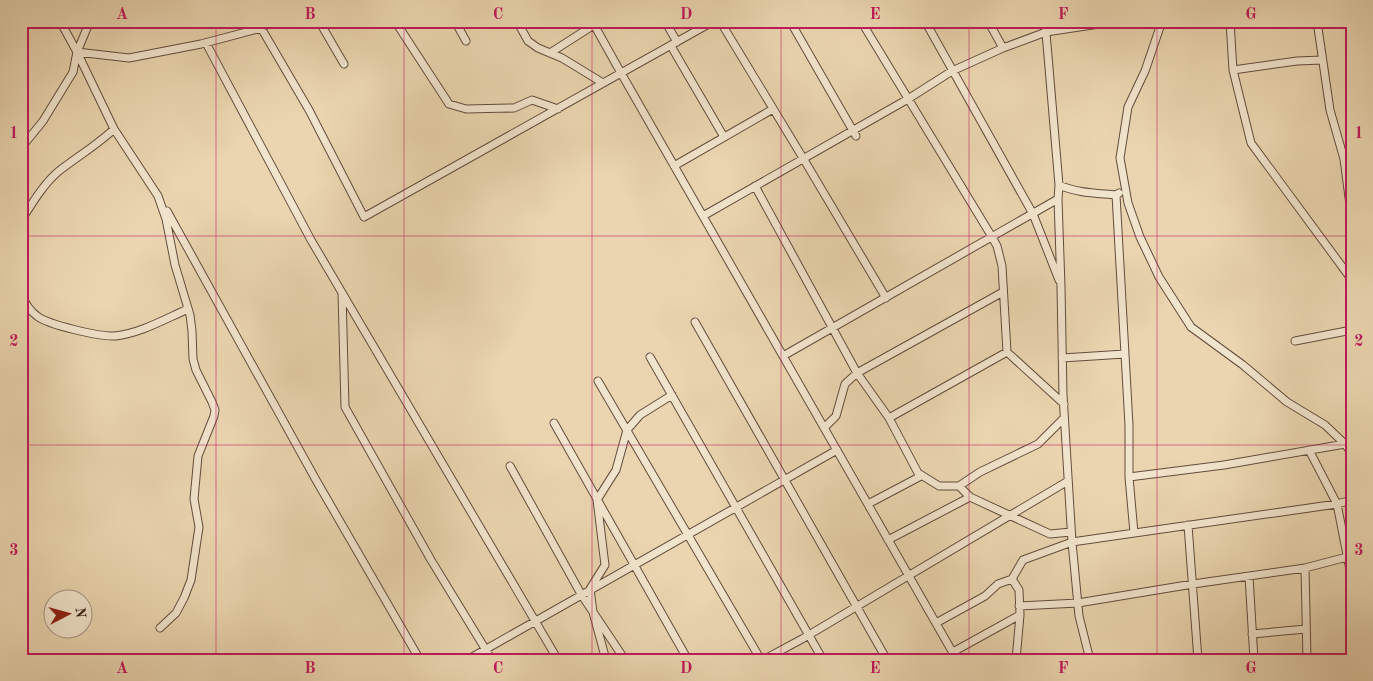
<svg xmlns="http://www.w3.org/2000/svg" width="1373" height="681" font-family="'Old Standard TT',serif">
<rect width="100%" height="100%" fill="#ead5b0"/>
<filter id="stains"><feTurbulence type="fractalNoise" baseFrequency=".004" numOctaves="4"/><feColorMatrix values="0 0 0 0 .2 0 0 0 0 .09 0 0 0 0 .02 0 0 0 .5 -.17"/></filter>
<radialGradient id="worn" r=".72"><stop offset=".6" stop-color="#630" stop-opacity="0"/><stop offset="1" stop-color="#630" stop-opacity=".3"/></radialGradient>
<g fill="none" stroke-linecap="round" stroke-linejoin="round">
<defs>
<path id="street" d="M60,21L77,52L114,129L158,196L166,219L175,265L190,315L192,331L193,359L196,370L212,402L215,410L214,416L198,456L194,499L199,527L191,580L184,598L176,613L160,628
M257,21L309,110L364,217L714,21
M319,21L344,64
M395,21L449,104L466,109L514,108L532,100L558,109
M455,21L466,41
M517,21L528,41L538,48L562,58L603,83
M592,21L621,73L957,660
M665,21L677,42
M720,21L803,158L886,298
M790,21L856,136
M861,21L992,237L997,246L1002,266L1007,352L889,418
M925,21L1033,214L1059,280
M988,21L1003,48
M1045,21L1059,185L1058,199L1061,287L1063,395L1072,542L1079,616L1090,660
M1162,21L1145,71L1128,107L1120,158L1128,203L1140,237L1159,277L1191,327L1243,365L1287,402L1325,425L1345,444L1352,454
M1230,21L1233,70L1251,143L1352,280
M1317,21L1330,110L1344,159L1352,221
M206,43L311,240L558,660
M671,46L724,137
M77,52L129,58L201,44L261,28L273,21
M550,53L600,21
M1233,70L1297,61L1322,60
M21,148L43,121L73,72L77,52L90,21
M674,166L773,109
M1059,185C1077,193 1096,193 1116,195L1119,193
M755,186L857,373L889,418L918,473L939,486H959L980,472L1038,444L1064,418
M1116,195L1129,425V477L1134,533
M167,211L316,480L420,660
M703,216L908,99L952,71L1003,48L1046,32L1119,21
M21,221C31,205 44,183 59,171C77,157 97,145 114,129
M342,293L345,407L431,560L492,660
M21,295C25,303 30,311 37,316C48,325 101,337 115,336C141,333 165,319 188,309
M695,322L887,660
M1295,341L1352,330
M1007,352L1064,404
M783,356L1058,199
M650,357L823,660
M1062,358L1125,354
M598,381L761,660
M554,423L688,660
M824,428L836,416L845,384L857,373L1003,292
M1309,450L1337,504L1352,580
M510,466L581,594L625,660
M1129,477L1224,465L1345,444
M959,486L970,497L1050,534L1071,532
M868,504L921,476
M1188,525L1198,660
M888,540L970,497
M1249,576L1254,660
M1019,606L1078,603L1193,584L1305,568
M936,623L985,596L998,584L1012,579L1023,560L1072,542L1337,504L1352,500
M1252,634L1306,629
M953,652L1020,615L1019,590L1012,579
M467,660L837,450
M606,660L593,612L590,589L605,565L597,500L616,470L627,430L640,415L672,395
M763,660L802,639L1068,481
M1016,660L1020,615
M1307,660L1305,568L1347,557"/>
</defs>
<use href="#street" stroke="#634c3c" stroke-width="9"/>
<use href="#street" stroke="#f1e4cc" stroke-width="7"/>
<path stroke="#361f16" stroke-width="2" stroke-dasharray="9 9" stroke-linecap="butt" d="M1345,21L1352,62"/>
</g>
<path fill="none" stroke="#c2185b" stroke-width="1" stroke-opacity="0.55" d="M216,21V660M404,21V660M592,21V660M781,21V660M969,21V660M1157,21V660M21,236H1352M21,445H1352"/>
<rect width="1373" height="681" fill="none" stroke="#ead5b0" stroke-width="55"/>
<g transform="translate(68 614) rotate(84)"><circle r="24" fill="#f1e4cc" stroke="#a69583"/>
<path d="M0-4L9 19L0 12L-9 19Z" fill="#8f2418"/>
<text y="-8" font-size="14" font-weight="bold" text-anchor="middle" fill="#361f16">N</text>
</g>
<rect x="28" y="28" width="1318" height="626" fill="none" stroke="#c2185b" stroke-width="2"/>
<g font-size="16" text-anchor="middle" font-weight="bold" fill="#c2185b">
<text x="122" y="19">A</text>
<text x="310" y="19">B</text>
<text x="498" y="19">C</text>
<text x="686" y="19">D</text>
<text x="875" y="19">E</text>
<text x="1063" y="19">F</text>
<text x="1251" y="19">G</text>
<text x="14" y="138">1</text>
<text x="1359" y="138">1</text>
<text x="14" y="346">2</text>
<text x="1359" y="346">2</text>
<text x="14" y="555">3</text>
<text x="1359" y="555">3</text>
<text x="122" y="673">A</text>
<text x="310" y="673">B</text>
<text x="498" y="673">C</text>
<text x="686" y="673">D</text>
<text x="875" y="673">E</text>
<text x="1063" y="673">F</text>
<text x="1251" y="673">G</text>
</g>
<rect width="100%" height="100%" filter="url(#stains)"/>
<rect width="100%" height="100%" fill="url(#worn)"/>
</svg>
